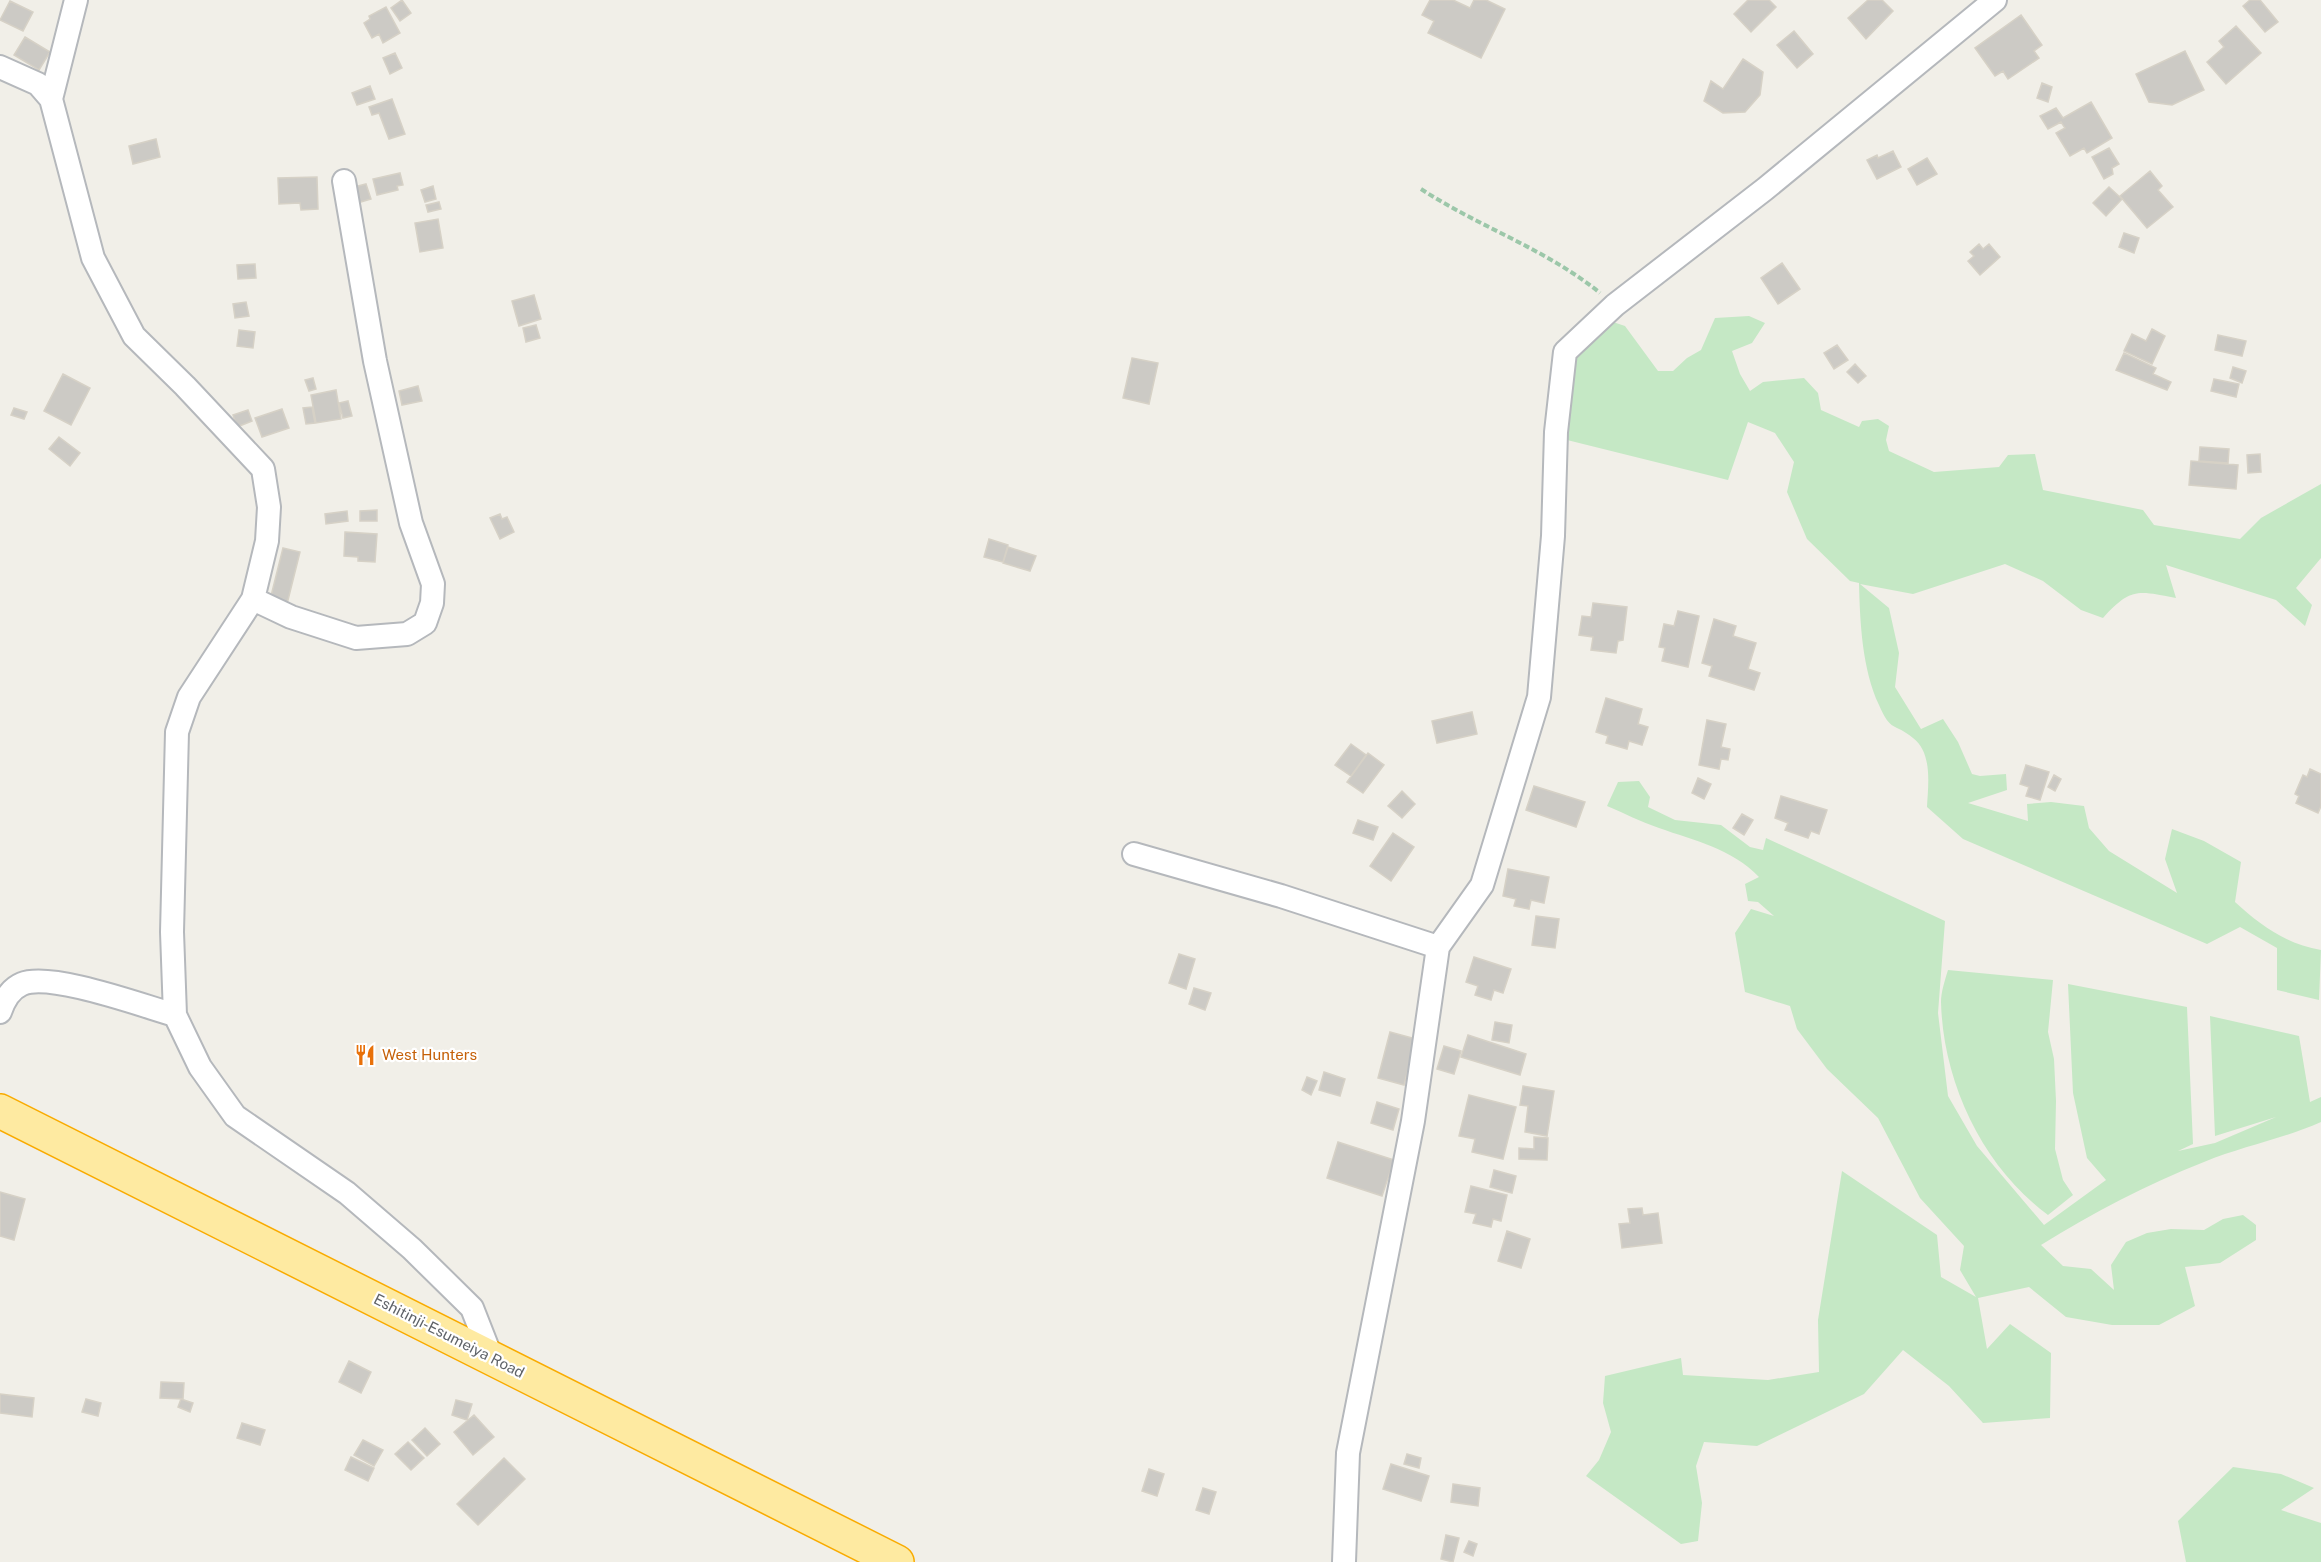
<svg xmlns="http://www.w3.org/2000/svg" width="2321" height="1562" font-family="'Public Sans',sans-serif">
<rect width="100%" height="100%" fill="#f1efe8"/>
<path fill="#c5e8c5" d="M1749,316L1765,323L1752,343L1732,351L1740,374L1750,391L1763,382L1804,378L1818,393L1821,410L1859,427L1862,421L1878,419L1889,426L1886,440L1889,451L1934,472L1999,467L2008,455L2035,454L2043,490L2143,510L2154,525L2240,539L2261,518L2321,484V558L2296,588L2312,605L2305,626L2276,600L2166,565L2176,598C2138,591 2131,587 2103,618L2081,610L2043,581L2005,564L1913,594L1860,584L1889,608L1899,653L1895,687L1921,729L1943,719L1958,742L1972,774L1980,776L2006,774L2007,790L1968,803L2028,821L2027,804L2051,802L2084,806L2089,828L2109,851L2177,893L2165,859L2172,829L2204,841L2241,862L2235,902C2260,925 2286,944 2321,950L2319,1000L2277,990V948L2240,927L2207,944L1963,839L1927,807C1928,786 1933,753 1913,738C1894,722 1891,733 1879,705C1862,669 1860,622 1859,583L1850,581L1807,539L1787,492L1794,462L1775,433L1748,422L1728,480L1563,439L1576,352L1613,322L1625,326L1658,371H1673L1687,358L1701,350L1715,318Z
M1639,781L1650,797L1648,807L1675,820L1721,825L1750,847L1763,850L1766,838L1945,921L1938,1013L1948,1096L1977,1146L2044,1225L2106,1180L2087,1158L2073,1093L2068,984L2187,1007L2193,1144L2178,1151L2215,1143L2276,1117L2215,1136L2210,1016L2299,1036L2310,1102L2321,1097V1122C2283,1139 2243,1146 2204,1162C2148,1184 2092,1213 2041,1245L2063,1266L2091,1269L2114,1290L2111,1265L2126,1242L2147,1233L2171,1229L2204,1230L2223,1219L2243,1215L2256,1225V1240L2220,1263L2185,1267L2195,1306L2159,1325H2112L2066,1317L2029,1287L1978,1298L1987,1349L2010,1324L2051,1353L2050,1418L1983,1423L1949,1386L1903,1350L1864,1394L1757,1446L1704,1442L1696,1466L1702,1503L1698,1541L1681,1544L1586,1476L1599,1460L1611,1432L1603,1403L1605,1376L1681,1358L1683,1375L1768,1380L1819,1372L1818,1320L1842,1171L1937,1235L1941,1277L1976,1297L1960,1270L1964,1246L1920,1198L1878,1118L1827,1069L1797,1029L1790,1006L1745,992L1735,933L1751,909L1774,916L1758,902L1748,901L1745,884L1759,877C1731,848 1695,841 1659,828C1641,822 1624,813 1607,806L1618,782Z
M1948,970L2053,980L2048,1032L2054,1059L2056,1101L2055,1149L2063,1180L2073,1195L2048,1215C1983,1167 1943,1083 1941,1002C1941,992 1945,980 1948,970Z
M2233,1467L2281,1474L2314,1488L2281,1510L2321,1523V1562H2186L2178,1521Z"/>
<path fill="#cccac5" stroke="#d6d1c6" stroke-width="1.5" d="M402,0L411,13L400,21L391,8Z
M1430,0H1453L1470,8L1474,0H1486L1505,9L1481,58L1428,33L1434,21L1422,15Z
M1748,0H1769L1776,7L1751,32L1734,14Z
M1868,0H1882L1893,11L1866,39L1848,18Z
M2250,0H2260L2278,22L2265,32L2243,6Z
M10,1L33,12L23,31L0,20Z
M386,7L400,33L383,43L379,34L372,38L364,23L370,19L369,16Z
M2021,15L2042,45L2034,51L2039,58L2008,79L2003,71L1995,76L1975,48Z
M2236,26L2261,53L2226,84L2207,62L2224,47L2219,41Z
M1794,31L1813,54L1797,68L1777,45Z
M25,37L50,52L39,70L14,55Z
M2185,51L2204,90L2172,105L2149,102L2136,74Z
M395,53L402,68L390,74L383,58Z
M1743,59L1763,72L1760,95L1745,112L1723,113L1704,101L1711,81L1723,89Z
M2042,83L2052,87L2048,102L2037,98Z
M370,86L375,99L357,105L352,93Z
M392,99L405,134L389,139L379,113L372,115L369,107Z
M2091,102L2112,138L2087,153L2084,148L2070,156L2056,133L2065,128L2061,122L2048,129L2040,116L2056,108L2063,118Z
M156,139L160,157L133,164L129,146Z
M2109,148L2119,164L2112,168L2113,174L2104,179L2092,157Z
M1893,151L1901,167L1877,179L1867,160L1877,155L1878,158Z
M1927,158L1937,174L1917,185L1908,169Z
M2150,171L2162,186L2158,190L2173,207L2147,228L2120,196Z
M400,173L403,185L397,186L398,190L377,195L373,179Z
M317,177L318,209L301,210L300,203L279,204L278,178Z
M366,184L371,199L354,204L350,188Z
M433,186L436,199L425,202L421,190Z
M2109,187L2122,199L2106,216L2093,203Z
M439,202L441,209L428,212L426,205Z
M438,219L443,248L420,252L415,223Z
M2124,233L2139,238L2134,253L2119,247Z
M1979,244L1983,249L1989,244L2000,257L1980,275L1968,261L1974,256L1970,252Z
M1782,263L1800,289L1778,304L1761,278Z
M255,264L256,278L238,279L237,265Z
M534,295L541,319L519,326L512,301Z
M246,302L249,316L235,318L233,304Z
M536,325L540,338L526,342L523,328Z
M2152,329L2165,336L2152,364L2124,351L2132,334L2146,341Z
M239,330L255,332L253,348L237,346Z
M2218,335L2246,341L2242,356L2215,350Z
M1837,345L1848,360L1834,369L1824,353Z
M2124,353L2156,368L2153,374L2171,382L2167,390L2116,370Z
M1132,358L1158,363L1149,404L1123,398Z
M1855,364L1866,376L1858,383L1847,372Z
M2233,367L2246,371L2242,383L2230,378Z
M63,374L90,388L71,425L44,411Z
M313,378L316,389L309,391L305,380Z
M2214,379L2239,384L2236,397L2211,391Z
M418,386L422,401L402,405L399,391Z
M336,390L341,419L316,423L311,395Z
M348,401L352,416L343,418L339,403Z
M312,407L315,423L306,424L303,408Z
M14,408L27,412L24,419L11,415Z
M282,409L289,428L262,437L255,418Z
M248,410L252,421L237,427L233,415Z
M59,437L80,453L70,466L49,449Z
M2200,447L2229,449L2228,463L2199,461Z
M2260,454L2261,472L2248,473L2247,455Z
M2191,461L2238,465L2236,489L2189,485Z
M377,510V521H360V511Z
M347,511L348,521L326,524L325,514Z
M500,514L502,519L507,517L514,532L500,539L490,518Z
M345,532L377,534L375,562L358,561V557L344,556Z
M989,539L1008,545L1003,562L984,557Z
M1008,547L1036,556L1030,571L1003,563Z
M283,548L300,552L286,608L269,604Z
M1593,603L1627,607L1623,640L1618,641L1616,653L1591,650L1593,637L1579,635L1582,616L1591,617Z
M1678,611L1699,616L1688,667L1662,661L1665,648L1659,647L1664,624L1674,626Z
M1714,619L1736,626L1733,636L1756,643L1748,669L1760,673L1754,690L1709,676L1712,666L1702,663Z
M1606,698L1642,709L1638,724L1648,727L1642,745L1629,741L1627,749L1606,743L1608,736L1596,732Z
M1472,712L1477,734L1437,743L1432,721Z
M1707,720L1726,724L1721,747L1730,749L1728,760L1721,759L1719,769L1699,765Z
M1351,744L1366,755L1351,776L1335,765Z
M1368,753L1384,765L1363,793L1347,782Z
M2026,765L2049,772L2040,800L2026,796L2029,787L2020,784Z
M2310,769L2321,774V806L2318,813L2296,803L2299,796L2295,794L2303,775L2307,777Z
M2054,775L2061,779L2055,791L2048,787Z
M1698,778L1711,784L1704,799L1692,793Z
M1534,786L1585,802L1576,827L1526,810Z
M1402,791L1415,804L1402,818L1388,806Z
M1781,796L1827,810L1819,834L1811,831L1808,838L1785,830L1788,823L1775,818Z
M1742,814L1753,820L1744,835L1733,828Z
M1358,820L1378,827L1373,840L1353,833Z
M1393,833L1414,847L1391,881L1370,866Z
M1508,869L1549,877L1544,903L1531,900L1529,909L1514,906L1516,899L1503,896Z
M1536,916L1559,919L1555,948L1532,945Z
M1179,954L1195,959L1186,989L1169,983Z
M1474,957L1511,969L1503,993L1494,990L1491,1000L1475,995L1478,986L1466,982Z
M1194,988L1211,993L1205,1010L1189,1004Z
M1495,1022L1512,1025L1509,1043L1492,1040Z
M1390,1032L1416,1039L1404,1085L1378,1078Z
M1468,1035L1526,1054L1520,1075L1461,1057Z
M1444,1046L1461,1051L1454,1074L1437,1069Z
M1324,1072L1345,1079L1340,1096L1319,1090Z
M1307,1077L1317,1081L1311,1095L1302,1090Z
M1523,1086L1554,1091L1547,1136L1525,1132L1528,1106L1520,1105Z
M1469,1095L1516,1107L1503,1159L1472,1152L1475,1139L1459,1136Z
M1377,1102L1399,1109L1393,1130L1371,1123Z
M1534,1137L1548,1138L1547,1160L1519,1159V1148L1534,1149Z
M1338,1142L1394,1160L1382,1196L1327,1178Z
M1494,1170L1516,1176L1512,1193L1490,1187Z
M1471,1186L1507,1195L1501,1221L1493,1219L1491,1227L1473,1223L1476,1214L1465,1212Z
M0,1192L25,1199L14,1240L0,1236Z
M1642,1208L1643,1215L1658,1213L1662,1243L1622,1248L1619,1224L1630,1223L1628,1209Z
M1507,1231L1530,1239L1521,1268L1498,1261Z
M349,1361L371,1372L361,1393L339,1382Z
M161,1382L184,1383L183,1399L160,1398Z
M0,1394L34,1398L32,1417L0,1413Z
M86,1399L101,1403L98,1416L82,1412Z
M181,1399L193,1403L190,1412L178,1407Z
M456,1400L472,1404L467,1420L452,1415Z
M474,1415L494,1437L473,1455L454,1432Z
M242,1423L265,1430L260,1445L237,1438Z
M425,1428L440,1444L427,1456L412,1440Z
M363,1440L383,1450L374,1466L354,1455Z
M408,1442L424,1458L411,1470L395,1454Z
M1407,1454L1421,1458L1419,1468L1404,1464Z
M351,1457L374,1468L368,1481L345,1470Z
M504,1458L525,1479L478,1525L457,1504Z
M1391,1464L1429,1476L1421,1501L1383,1489Z
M1149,1469L1164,1474L1157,1496L1142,1491Z
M1453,1484L1480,1488L1478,1506L1451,1502Z
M1203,1488L1216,1492L1209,1514L1196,1510Z
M1446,1535L1459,1538L1453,1562L1441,1559Z
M1469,1541L1477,1544L1473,1556L1464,1552Z"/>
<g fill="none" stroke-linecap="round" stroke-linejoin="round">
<defs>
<path id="minor" d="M0,67L38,84L51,99L93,258L134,336L185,386L263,469L269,507L267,541L253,599L189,697L177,732L172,932L175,1015L200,1067L235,1116L347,1193L412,1249L472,1308L492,1359
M51,99L76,0
M253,599L291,617L356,638L407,634L425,623L432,603L433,584L411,523L375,361L344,181
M1134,854L1281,896L1438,947
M0,1012C4,1000 10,989 22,984C51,972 143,1006 175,1015
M1344,1562L1348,1453L1413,1121L1438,947L1482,885L1539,697L1553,536L1556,432L1565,352L1615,305L1765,189L1995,0"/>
<path id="trunk" d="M0,1111L897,1562"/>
</defs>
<use href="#minor" stroke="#b5b8bc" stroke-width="26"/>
<use href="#trunk" stroke="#f9ab00" stroke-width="36"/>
<path stroke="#9cc7a9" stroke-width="4" stroke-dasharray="6 3" stroke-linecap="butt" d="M1421,189C1479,227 1546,249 1600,293"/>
<use href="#minor" stroke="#fff" stroke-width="22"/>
<use href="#trunk" stroke="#feeaa1" stroke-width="33"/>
</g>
<defs>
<symbol id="restaurant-bare" viewBox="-9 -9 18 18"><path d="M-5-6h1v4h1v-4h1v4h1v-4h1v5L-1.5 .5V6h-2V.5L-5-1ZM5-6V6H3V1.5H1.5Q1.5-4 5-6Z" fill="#e8710a" stroke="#fff" stroke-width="2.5" paint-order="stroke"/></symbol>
</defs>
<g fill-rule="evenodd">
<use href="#restaurant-bare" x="350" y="1040" width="30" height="30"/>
</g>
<g text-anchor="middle" stroke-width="4.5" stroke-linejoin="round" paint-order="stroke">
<g font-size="15" fill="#c56008" stroke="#fff" text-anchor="start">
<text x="382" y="1060">West Hunters</text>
</g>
<g font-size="15" fill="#5f6368" stroke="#fff">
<text transform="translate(449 1336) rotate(27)" y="5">Eshitinji-Esumeiya Road</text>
</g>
</g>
</svg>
